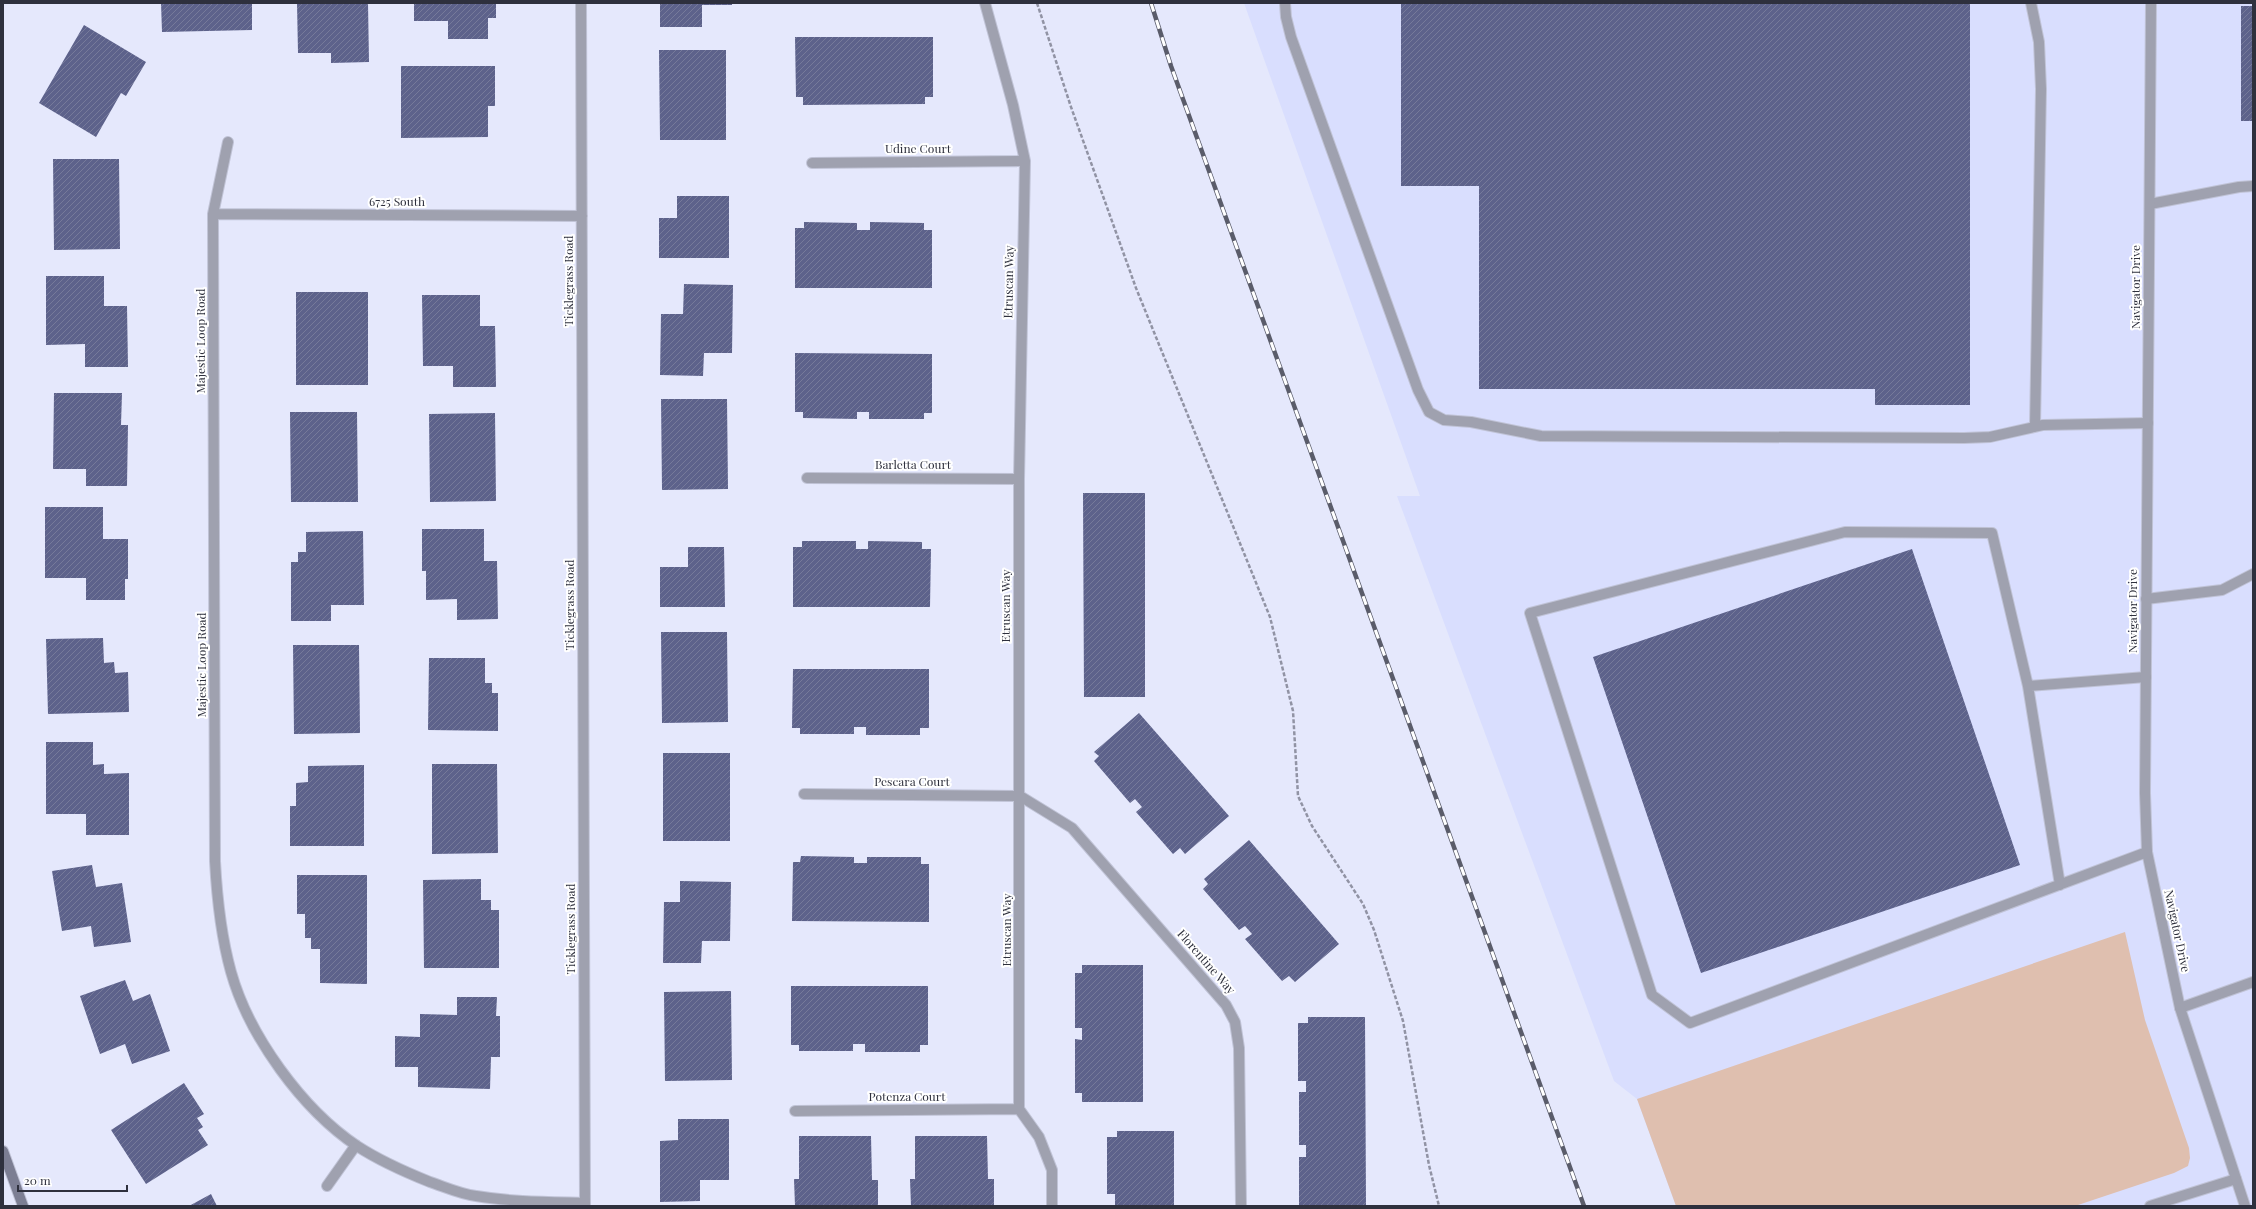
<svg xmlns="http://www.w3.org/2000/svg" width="2256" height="1209" font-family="'Playfair Display',serif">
<defs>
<pattern id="building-hatch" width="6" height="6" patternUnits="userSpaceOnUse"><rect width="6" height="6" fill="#5d628b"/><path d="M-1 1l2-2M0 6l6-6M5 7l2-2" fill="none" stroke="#767a9a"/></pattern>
</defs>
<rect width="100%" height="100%" fill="#e5e8fc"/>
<path fill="#d9defe" d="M1244,3H2253V1206H1676L1637,1099L1614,1081L1397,496H1420Z"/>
<path fill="#dfbfaf" d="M2125,932L2145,1020L2189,1148L2190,1158L2188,1166L2174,1173L2075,1206H1676L1637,1099Z"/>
<path fill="url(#building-hatch)" d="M161,3H252V30L162,32Z
M297,3H368L369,62L331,63V53H298Z
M414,3H496V18H488V39H448V21H414Z
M660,3H732V5H702V27H660Z
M1401,3H1970V405H1875V389H1479V186H1401Z
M2241,6H2253V121H2241Z
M84,25L146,62L126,96L121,93L96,137L39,103Z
M795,37H933V97H925V104L803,105V97H796Z
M659,50H726V140H660Z
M401,66H495V106H488V137L401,138Z
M53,159H119L120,249L54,250Z
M677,196H729V258H659V218H677Z
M804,222L857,223V230H870V222L924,223V230H932V288H795V228H804Z
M46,276H104V306H127L128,367H85V344L46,345Z
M684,284L733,285L732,353H704L703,376L660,375L661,314H683Z
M296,292H368V385H296Z
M422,295H480V326H495L496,387H453V366H423Z
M795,353L932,354V413H924V419H869V412H857V419L803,418V412H795Z
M54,393H122L121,425H128L127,486H86V469H53Z
M661,399H727L728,489L662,490Z
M290,412H357L358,502H291Z
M495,413L496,501L430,502L429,414Z
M1083,493H1145V697H1084Z
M45,507H103V539H128V579H125V600H86V578H45Z
M422,529H484V561H497L498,619L457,620V599L426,600V571H422Z
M363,531L364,605H331V621H291V562H298V552H306V532Z
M802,541H856V549H868V541L922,542V549H931L930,607H793V547H802Z
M688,547H724L725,607H660V567H688Z
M1912,549L2020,865L1701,973L1593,657Z
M661,632H727L728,722L662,723Z
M103,638L104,663L114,662L115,673L128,672L129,712L48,714L46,639Z
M293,645H359L360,733L294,734Z
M429,658H485V683H492V693H498V731L428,730Z
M793,669H929V728H920V735H866V727H854V734H800V728H792Z
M1139,713L1229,816L1185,854L1180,848L1173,854L1136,812L1142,807L1135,799L1130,803L1094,761L1099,756L1094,752Z
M46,742H93V765L104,764V774L129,773V835H86V814H46Z
M663,753H730V841H663Z
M432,764H497L498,853L432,854Z
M364,765V846H290V806H296V783L308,782V766Z
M1249,840L1339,944L1295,982L1289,976L1282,981L1245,939L1252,934L1245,926L1239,930L1203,889L1208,884L1204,879Z
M801,856L854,857V863H867V857H921V864H929V922L792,921L793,862H800Z
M92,865L96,887L122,883L131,942L94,947L91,926L62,931L52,871Z
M297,875H367V984L320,983V949H311V938H305V914H297Z
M481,879V900H491V910H499V968H424L423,880Z
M680,881L731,882L730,941H702L701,963H663L664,902H680Z
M1082,965H1143V1102H1082V1093H1075V1039L1082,1040V1028H1075V973H1082Z
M125,980L133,1001L150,994L170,1051L132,1064L125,1044L100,1054L80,996Z
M791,986H928V1045H920V1052H865V1044H853V1051H799V1045H791Z
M731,991L732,1080L665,1081L664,992Z
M457,997H497L496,1016H500V1057H491L490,1089L418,1087V1067H395V1036L420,1037V1014L457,1015Z
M1308,1017H1365L1366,1206H1299V1157H1306V1145H1299V1092H1306V1081H1298V1023H1308Z
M184,1083L204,1114L197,1118L203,1127L198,1130L208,1145L146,1184L111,1130Z
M678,1119H729V1180H700V1201L660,1202V1141L678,1140Z
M1117,1131H1174V1206H1115V1194H1107V1137H1117Z
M799,1136H871L872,1180H878V1206H795L794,1179H799Z
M915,1136H987L988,1179H994V1206H911L910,1179H915Z
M211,1194L217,1206H189Z"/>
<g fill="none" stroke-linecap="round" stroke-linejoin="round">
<defs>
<path id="service" d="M1285,3L1286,17L1291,37L1418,390L1429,412L1444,420L1471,422L1541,436L1964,438L1990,437L2043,425L2148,423
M2031,3L2039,42L2041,89L2035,427
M2150,204L2239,187L2253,186
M2146,599L2222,590L2253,574
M2146,677L2028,686L1992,533L1845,532L1530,613L1652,995L1690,1023L2147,852
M2028,686L2060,885
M2180,1008L2253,982
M2150,1206L2236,1179"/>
<path id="minor" d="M581,3L585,1206
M985,3L1013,105L1025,161L1019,479V1109L1039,1137L1052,1170V1206
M2151,3L2145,793L2147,852L2180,1008L2245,1206
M228,142L213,214L215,861C217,899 221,936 231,972C249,1036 302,1109 357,1146C380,1161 405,1172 430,1182C445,1187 460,1194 476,1196C512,1202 549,1202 585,1203
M812,163L1025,161
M213,214L582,216
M807,478L1019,479
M804,794L1020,796L1072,828L1226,1005L1235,1022L1239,1048L1241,1206
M795,1111L1019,1109
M327,1186L356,1145"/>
<path id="secondary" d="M3,1151L23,1206"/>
</defs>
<use href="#service" stroke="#c0c3d6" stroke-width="12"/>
<use href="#minor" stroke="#c0c3d6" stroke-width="12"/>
<use href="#secondary" stroke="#c0c3d6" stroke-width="12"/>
<path stroke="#9193a4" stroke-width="2.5" stroke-dasharray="4 2" stroke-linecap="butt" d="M1037,3L1071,107L1136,288L1270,617L1293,711L1298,796L1312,826L1363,904L1374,930L1403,1021L1429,1165L1439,1206"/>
<use href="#service" stroke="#9fa1af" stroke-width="10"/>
<use href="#minor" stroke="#9fa1af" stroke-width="10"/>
<use href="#secondary" stroke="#7c7e93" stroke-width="10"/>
<defs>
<path id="rail" d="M1151,3L1171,66L1584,1206"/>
</defs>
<use href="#rail" stroke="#5a5c6a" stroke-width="4.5"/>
<use href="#rail" stroke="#fff" stroke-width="3" stroke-dasharray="9" stroke-linecap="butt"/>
</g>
<g text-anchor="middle" stroke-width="4" stroke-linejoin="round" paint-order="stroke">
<g font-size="12" fill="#2e303d" stroke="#fff">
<text x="918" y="153">Udine Court</text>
<text x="397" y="206">6725 South</text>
<text transform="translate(569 281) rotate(-90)" y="4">Ticklegrass Road</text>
<text transform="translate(1009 282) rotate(-89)" y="4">Etruscan Way</text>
<text transform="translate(2136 287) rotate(-90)" y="4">Navigator Drive</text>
<text transform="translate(201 341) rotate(-90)" y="4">Majestic Loop Road</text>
<text x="913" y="469">Barletta Court</text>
<text transform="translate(570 605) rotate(-90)" y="4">Ticklegrass Road</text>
<text transform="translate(1006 606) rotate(-90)" y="4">Etruscan Way</text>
<text transform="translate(2133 611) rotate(-90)" y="4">Navigator Drive</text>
<text transform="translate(202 665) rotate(-90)" y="4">Majestic Loop Road</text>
<text x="912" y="786">Pescara Court</text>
<text transform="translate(571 929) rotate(-90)" y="4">Ticklegrass Road</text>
<text transform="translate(1007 930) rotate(-90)" y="4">Etruscan Way</text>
<text transform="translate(2177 931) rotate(78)" y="4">Navigator Drive</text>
<text transform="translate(1206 962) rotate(49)" y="4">Florentine Way</text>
<text x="907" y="1101">Potenza Court</text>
</g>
</g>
<rect width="2256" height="1209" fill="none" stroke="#2e303d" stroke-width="8"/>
<path d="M18 1185v6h109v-6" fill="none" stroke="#2e303d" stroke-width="2"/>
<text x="24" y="1185" font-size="12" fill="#2e303d" stroke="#ffffff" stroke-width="3" paint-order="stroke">20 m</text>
</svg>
